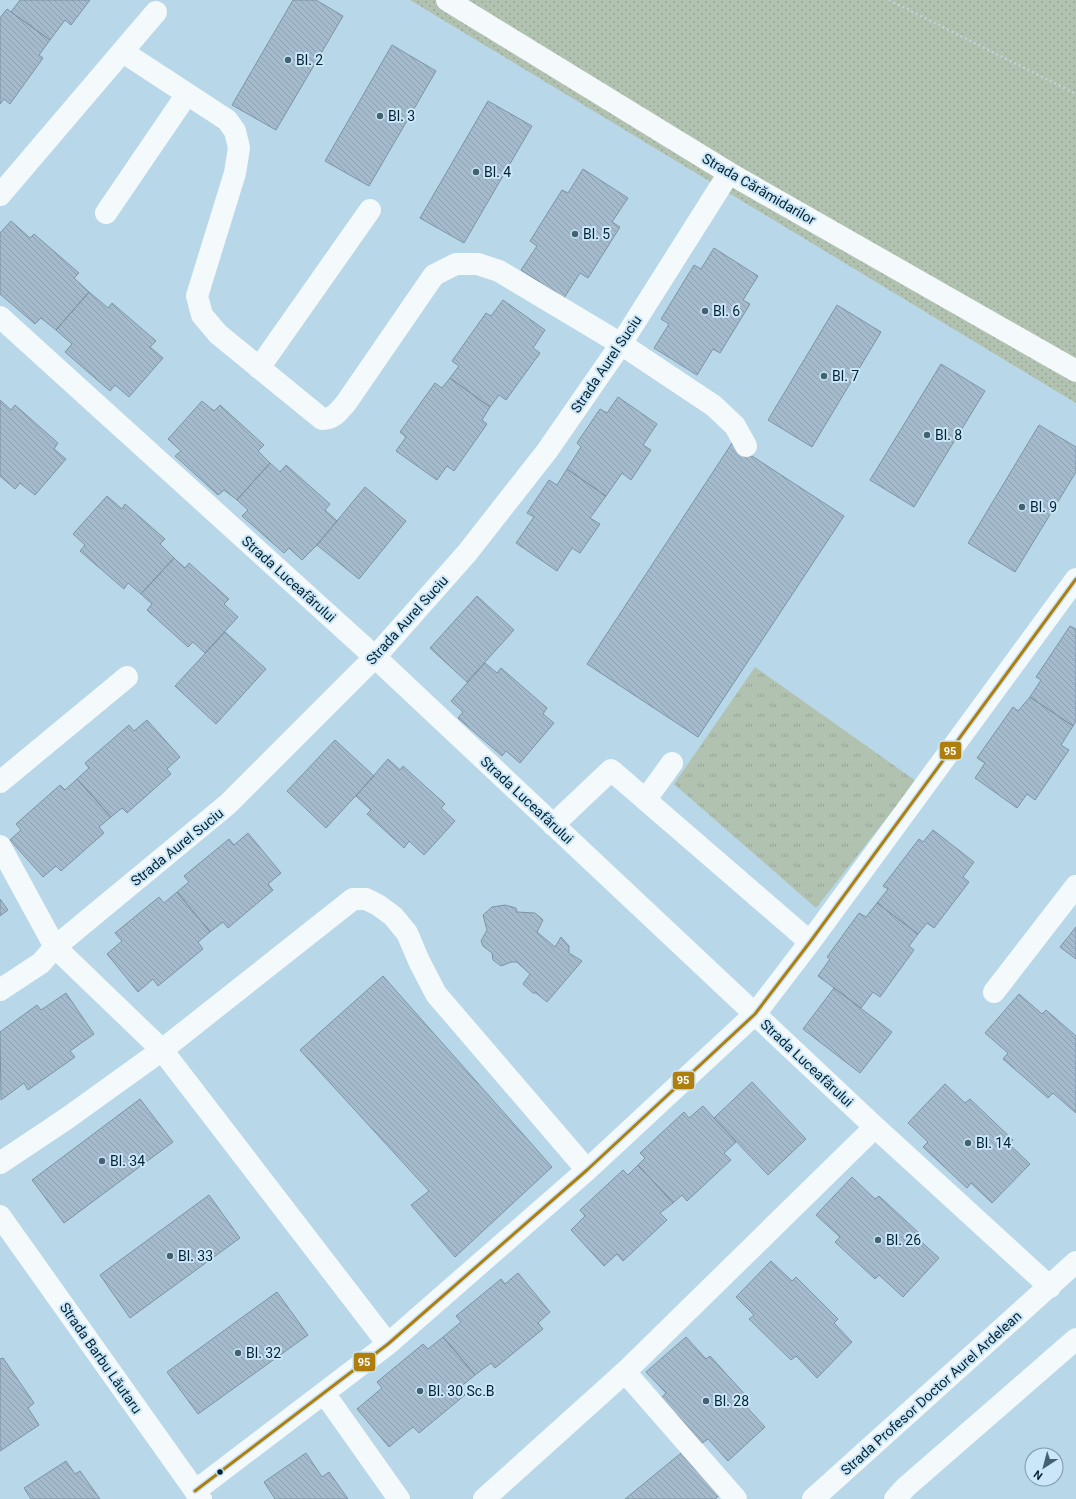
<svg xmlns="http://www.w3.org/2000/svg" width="1076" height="1499" font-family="Roboto,sans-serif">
<defs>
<pattern id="grass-dots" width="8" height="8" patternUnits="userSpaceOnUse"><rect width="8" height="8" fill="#b1c2b0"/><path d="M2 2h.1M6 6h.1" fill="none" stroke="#97a698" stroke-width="1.8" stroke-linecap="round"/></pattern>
<pattern id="park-tufts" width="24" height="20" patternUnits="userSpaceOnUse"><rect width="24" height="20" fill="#b1c2b0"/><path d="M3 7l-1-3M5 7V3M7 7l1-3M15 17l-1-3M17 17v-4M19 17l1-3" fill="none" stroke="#97a698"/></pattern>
<pattern id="building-back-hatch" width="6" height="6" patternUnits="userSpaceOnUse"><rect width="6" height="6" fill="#a4bbcd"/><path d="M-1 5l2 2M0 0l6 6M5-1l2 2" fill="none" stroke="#8ca0b0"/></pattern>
</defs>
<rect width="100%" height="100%" fill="#b8d8ea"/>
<path fill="url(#grass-dots)" d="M410,0H1076V403Z"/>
<path fill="url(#park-tufts)" d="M755,667L916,781L816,908L674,784Z"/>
<path fill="url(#building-back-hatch)" stroke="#7d94a5" d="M20,0H90L71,25L65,20L50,40L11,12Z
M293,0H316L343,16L276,130L232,105Z
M7,9L50,40L39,55L43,58L10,104L4,99L0,104V18Z
M392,45L436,71L369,186L325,161Z
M488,101L532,126L464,243L420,218Z
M583,169L628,198L612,222L620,227L588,278L580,273L564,298L521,270L537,246L530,241L562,190L568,193Z
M11,221L30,238L34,234L79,273L74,278L89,292L56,330L41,318L35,324L0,294V233Z
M714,248L758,276L743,300L750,304L720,353L713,349L697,375L654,348L669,324L661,319L694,265L701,269Z
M89,292L108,308L112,303L156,341L150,347L163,358L129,397L115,385L110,391L65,352L72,344L56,330Z
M503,300L545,330L533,348L540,353L506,400L499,395L490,407L450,378L459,366L452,361L486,313L491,316Z
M837,305L881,332L812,447L768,420Z
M941,364L985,391L914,507L870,480Z
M450,378L490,407L482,420L487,424L454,471L447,466L437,480L396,451L406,437L400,432L435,383L442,388Z
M618,397L657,424L643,445L651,450L631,480L622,473L606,496L567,469L581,447L577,443L600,409L607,413Z
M0,400L11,410L15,405L58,443L54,449L66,459L35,495L20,483L15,489L0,476Z
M202,401L214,411L220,405L264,445L258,451L270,463L237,500L224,490L218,495L175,456L181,451L168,439Z
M1039,425L1076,447V472L1015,572L968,543Z
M732,443L844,516L698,737L587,664Z
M270,463L280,472L286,465L330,504L325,510L337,521L317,545L302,560L289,548L284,553L242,516L248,510L237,500Z
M567,469L606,496L590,518L600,524L580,553L572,548L557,571L516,543L534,517L527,513L549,480L557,485Z
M365,487L406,521L359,579L317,545Z
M107,496L122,509L125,504L165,539L160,544L174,558L141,594L128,583L124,589L80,551L85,545L73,534Z
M174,558L185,568L189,563L229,599L224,604L238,617L205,653L193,642L188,647L147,610L152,604L141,594Z
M477,596L514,630L467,682L430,648Z
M1070,626L1076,629V721L1073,726L1030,697L1041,680L1036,677Z
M225,632L266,669L216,724L175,686Z
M485,663L497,673L501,668L547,708L543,714L554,723L520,763L506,751L502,756L458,718L463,712L451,701Z
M1030,697L1073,726L1061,745L1069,750L1035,800L1027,794L1017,808L975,778L985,763L977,758L1013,707L1018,711Z
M147,720L180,757L167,769L171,774L127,813L122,808L111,817L77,779L89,768L85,763L129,725L134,731Z
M335,740L374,776L326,828L287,791Z
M388,759L400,770L403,766L445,804L441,808L455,821L424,855L409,841L404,848L367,814L371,810L356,796Z
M77,779L111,817L99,827L104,833L61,871L56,866L43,877L10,840L21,830L16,824L60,785L65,790Z
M933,830L974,862L963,877L969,882L934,928L927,923L918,934L877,903L888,889L883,886L919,839L923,842Z
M248,833L281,873L268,884L273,890L228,928L223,922L210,932L177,892L189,882L184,876L229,839L234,845Z
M177,892L210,932L198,942L203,949L158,986L153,979L138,992L107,954L122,941L115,933L159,897L164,903Z
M0,899L8,910L0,916Z
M877,903L918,934L909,946L914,950L880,997L873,992L861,1008L818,976L830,959L827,957L859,913L866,917Z
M505,905L516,908L517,912L535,913L543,920L537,932L555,947L561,937L569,946V953L582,961L547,1002L536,993H533L523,984L530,974L517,962H511L501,966L493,960L492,953L483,946L481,941L487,930L483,915L492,907Z
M1076,927V959L1060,947Z
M383,976L552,1167L455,1257L411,1205L429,1191L300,1050Z
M834,988L892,1032L860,1073L803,1029Z
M66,993L94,1034L70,1051L75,1057L28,1090L24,1083L1,1100L0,1032L37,1005L41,1010Z
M1019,994L1042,1014L1046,1010L1076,1036V1113L1053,1093L1048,1098L1003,1059L1008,1053L985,1033Z
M752,1082L806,1139L768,1175L714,1118Z
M945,1084L965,1103L970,1099L1013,1140L1009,1144L1030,1164L992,1203L971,1183L967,1188L923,1147L928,1142L908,1123Z
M140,1099L173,1142L64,1223L32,1180Z
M703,1106L736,1142L724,1153L731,1160L687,1201L682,1195L673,1203L638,1165L645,1158L640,1153L684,1112L689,1118Z
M638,1165L673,1203L660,1213L667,1220L623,1261L617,1254L604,1266L571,1230L585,1216L580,1210L623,1170L628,1175Z
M852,1177L875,1199L879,1196L919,1233L915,1236L939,1258L903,1297L879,1275L875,1279L835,1242L840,1237L816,1215Z
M209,1195L240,1238L130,1318L100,1275Z
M771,1261L792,1281L796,1277L838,1319L834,1323L852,1342L817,1378L796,1356L791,1360L749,1319L754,1315L736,1297Z
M518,1273L550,1312L538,1323L543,1329L495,1368L491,1363L475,1375L443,1337L461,1322L456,1316L501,1279L505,1284Z
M277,1292L308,1335L198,1414L167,1372Z
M443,1337L475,1375L459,1388L465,1395L419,1433L413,1427L389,1447L357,1409L382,1388L377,1382L423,1344L428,1349Z
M686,1337L706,1359L710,1356L749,1399L744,1404L765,1427L728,1461L708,1439L702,1443L661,1398L666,1393L646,1372Z
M3,1358L34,1403L28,1408L39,1425L0,1451V1359Z
M686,1449L722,1493L715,1499H625Z
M306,1453L322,1477L329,1472L348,1499H275L264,1482Z
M66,1461L75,1474L80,1471L100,1499H31L24,1488Z"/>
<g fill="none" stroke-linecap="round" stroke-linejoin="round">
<path stroke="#c6d1d7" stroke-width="2.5" stroke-dasharray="2 3" stroke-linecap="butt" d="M889,0L1076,94"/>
<path stroke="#f4f9fc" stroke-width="22" d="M447,0L729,173L1076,371
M123,52L227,120L235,131L239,148L235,173L197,296L202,315L218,334L322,419C334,419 339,411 346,403L434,275L456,264H478L499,271L621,344L714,406L735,426L746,446
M0,195L156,12
M106,213L187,94
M0,317L375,657L875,1127L1050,1287
M259,368L370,210
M0,782L127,677
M646,799L672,763
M553,825L611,770L810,942
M0,846L55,947L162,1050L388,1344
M0,990L41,963L55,947L228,804L375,657L467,553L547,451L621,344L729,173
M994,992L1076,886
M0,1163L66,1119L162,1050L353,899H366L378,905L393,916L407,933L419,961L436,994L587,1170
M0,1216L201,1499
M625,1372L736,1499
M324,1393L399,1499
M195,1491L388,1344L587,1170L755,1014L810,942L1076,579
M484,1499L625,1372L875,1127
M813,1499L1076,1262
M895,1499L906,1487L1076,1339"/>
<defs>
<path id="bus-1" d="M195,1491L388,1344L587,1170L755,1014L810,942L1076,579"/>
</defs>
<use href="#bus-1" stroke="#cbe7f7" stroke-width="6"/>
<use href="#bus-1" stroke="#ae7f0f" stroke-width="3"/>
</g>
<g fill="#426272" stroke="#cbe7f7" stroke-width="1.5">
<circle cx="288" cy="60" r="4"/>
<circle cx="380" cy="116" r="4"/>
<circle cx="476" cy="172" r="4"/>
<circle cx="575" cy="234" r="4"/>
<circle cx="705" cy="311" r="4"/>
<circle cx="824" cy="376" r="4"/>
<circle cx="927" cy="435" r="4"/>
<circle cx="1022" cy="507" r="4"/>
<circle cx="968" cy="1143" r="4"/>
<circle cx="102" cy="1161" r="4"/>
<circle cx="878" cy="1240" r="4"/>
<circle cx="170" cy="1256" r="4"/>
<circle cx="238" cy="1353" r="4"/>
<circle cx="420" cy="1391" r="4"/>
<circle cx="706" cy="1401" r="4"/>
</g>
<circle fill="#032332" stroke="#cbe7f7" stroke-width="1.5" cx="220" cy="1472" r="3.5"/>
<g text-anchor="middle" stroke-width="4" stroke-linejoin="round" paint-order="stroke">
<g font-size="14" fill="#032332" stroke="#cbe7f7" text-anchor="start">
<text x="296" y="65">Bl. 2</text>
<text x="388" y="121">Bl. 3</text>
<text x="484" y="177">Bl. 4</text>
<text x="583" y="239">Bl. 5</text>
<text x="713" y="316">Bl. 6</text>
<text x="832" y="381">Bl. 7</text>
<text x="935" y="440">Bl. 8</text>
<text x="1030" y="512">Bl. 9</text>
<text x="976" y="1148">Bl. 14</text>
<text x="110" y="1166">Bl. 34</text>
<text x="886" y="1245">Bl. 26</text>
<text x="178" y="1261">Bl. 33</text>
<text x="246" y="1358">Bl. 32</text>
<text x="428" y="1396">Bl. 30 Sc.B</text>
<text x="714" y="1406">Bl. 28</text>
</g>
<g font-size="14" fill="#032332" stroke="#cbe7f7">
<text transform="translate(759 189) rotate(30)" y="5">Strada Cărămidarilor</text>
<text transform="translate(606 364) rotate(-56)" y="5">Strada Aurel Suciu</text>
<text transform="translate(289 579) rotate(42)" y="5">Strada Luceafărului</text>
<text transform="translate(407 620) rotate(-48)" y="5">Strada Aurel Suciu</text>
<text transform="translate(527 800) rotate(43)" y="5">Strada Luceafărului</text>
<text transform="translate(177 847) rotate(-39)" y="5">Strada Aurel Suciu</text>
<text transform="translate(807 1063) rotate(43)" y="5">Strada Luceafărului</text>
<text transform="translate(101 1358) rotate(55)" y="5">Strada Barbu Lăutaru</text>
<text transform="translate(931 1393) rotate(-42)" y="5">Strada Profesor Doctor Aurel Ardelean</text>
</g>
</g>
<g stroke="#cbe7f7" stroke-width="1.5">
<rect x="939" y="741" width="23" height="19" rx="4" fill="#ae7f0f"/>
<rect x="672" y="1071" width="23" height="19" rx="4" fill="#ae7f0f"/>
<rect x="353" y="1352" width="23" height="20" rx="4" fill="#ae7f0f"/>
</g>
<g font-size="11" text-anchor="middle" font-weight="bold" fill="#fff">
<text x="950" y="755">95</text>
<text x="683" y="1084">95</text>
<text x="364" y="1366">95</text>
</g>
<g transform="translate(1044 1467) rotate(216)"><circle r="19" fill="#cbe7f7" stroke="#7b99a8"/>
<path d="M0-3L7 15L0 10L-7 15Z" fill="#426272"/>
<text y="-6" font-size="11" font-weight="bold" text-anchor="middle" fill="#032332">N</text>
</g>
</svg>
